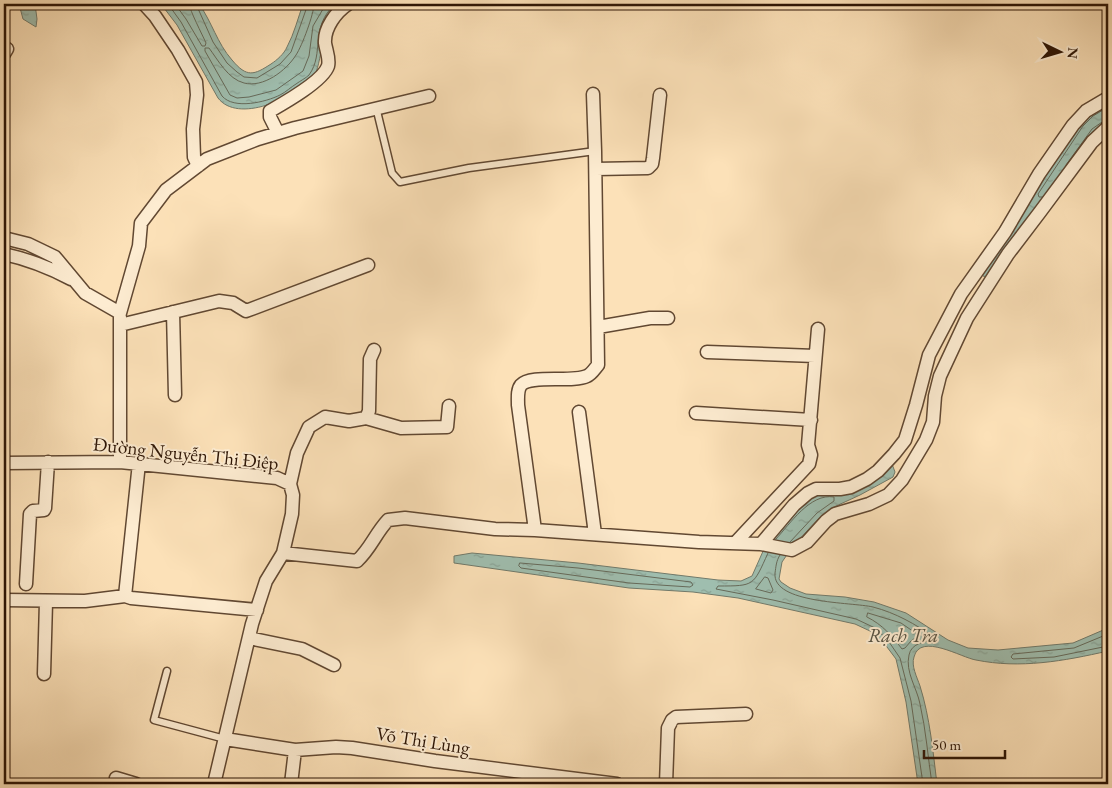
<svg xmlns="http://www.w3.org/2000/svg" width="1112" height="788" font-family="'EB Garamond',serif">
<defs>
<pattern id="water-ripples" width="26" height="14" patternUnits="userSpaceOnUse" patternTransform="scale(1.25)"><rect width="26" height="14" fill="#9fbeaf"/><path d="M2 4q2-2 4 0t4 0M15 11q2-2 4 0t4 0" fill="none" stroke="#89a295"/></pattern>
</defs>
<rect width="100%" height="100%" fill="#fce1b8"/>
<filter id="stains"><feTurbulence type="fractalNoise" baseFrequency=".004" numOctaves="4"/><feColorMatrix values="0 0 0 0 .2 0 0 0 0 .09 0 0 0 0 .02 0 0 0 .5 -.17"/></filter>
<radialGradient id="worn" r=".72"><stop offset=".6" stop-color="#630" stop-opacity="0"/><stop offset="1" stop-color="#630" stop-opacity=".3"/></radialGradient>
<path fill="url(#water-ripples)" stroke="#717a6b" d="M19,4H35L37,19L36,27L23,19Z
M161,4H199C212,22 217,43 232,60C247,78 254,75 271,64C277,60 284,54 287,47C294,34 298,18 303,4H342C336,18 328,32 323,46C319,56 319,71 312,79C294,98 238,124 218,98L177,25Z
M1108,101V124L987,277L983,276L981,273L1079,122Z
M892,464L895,472L893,477L860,495L834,507L820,517L793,546L782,562L779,579L781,582L790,588L806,594L845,597L874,602L906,613L948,640L968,648L998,650L1073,643L1108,628V651C1064,661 1020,669 976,660C962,658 920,632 914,657C911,666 917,677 920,686C930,718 933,752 937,784H918L906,702L896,659L884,643L870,631L855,624L738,598L693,592L629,588L454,563V556L472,553L578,563L718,580L741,581L752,576L768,540L802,504L815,495Z"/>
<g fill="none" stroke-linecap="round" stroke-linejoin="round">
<path stroke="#666a5a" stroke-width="1" d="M168,4L181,22L222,96C234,110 266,102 280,95C286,92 291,87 296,84C300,81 306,78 309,75C325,53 309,28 335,4
M175,4L186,19L202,46H205L206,43C202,34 190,11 189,4
M196,4L213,42L227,63L237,72L244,77L257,78L280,64L291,52L308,4
M314,4C314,14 302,46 296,55C286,71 263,88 244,83C228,79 218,60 209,48H205V51L230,95L237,98L249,97L276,90L303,71L309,56L313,26L326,4
M1066,165L1092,129L1105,120
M1042,197H1039L1038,194L1083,126L1093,116L1108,107
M776,539C790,524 810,493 834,497V501L817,513L790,542
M768,553C753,586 755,586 718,586L716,589L773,600L856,619L873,627L887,639L900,658L911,701L923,784
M780,555C776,561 776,567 775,573C772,604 852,602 873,607C896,613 915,624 934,637L933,641C924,641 911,644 909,655C905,672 917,688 920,704C926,730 928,758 932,784
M520,563L578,568L691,582L693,585L690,587L629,583L521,568L519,566Z
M765,577L768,578L773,590L771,593L756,589Z
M868,613L901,623L917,634L918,636L911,641L905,648L902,649C892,636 883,625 867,617Z
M1108,634L1074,648L1013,654L1011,657L1013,659L1054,657L1108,646"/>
<defs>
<path id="lane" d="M376,107L392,173L400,182L469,168L595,151
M167,671L154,720L225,739"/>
<path id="street" d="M144,4L155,16L178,50L196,82L197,95L193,129L194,157L198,166
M4,54L7,49
M278,133L270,117V111C284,103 323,81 328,66C330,59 326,50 325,43C324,28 336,12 348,4
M596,169L648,168L652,164L653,158L660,95
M4,238L28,244L55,257L85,293L120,313L139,246L141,223L166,190L207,159L258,139L295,128L429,96
M4,254C27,259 50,268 71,279
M173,312L175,395
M120,317V462
M120,325L219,301L233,303L246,311L368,265
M598,327L650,318H668
M707,352L815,356
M579,412L595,534
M696,413L811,420
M366,418L401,428L447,427L449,406
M4,463L120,462L277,478L290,484L293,495L292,514L283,553L266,581L252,624L214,784
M139,463L125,596L131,598L257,610
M290,484L297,453L309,427L325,417L349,421L366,418L369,411L370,359L374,350
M535,530L699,542L761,544L792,550L807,542L826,521L835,514L869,504L888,495L902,480L926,440L933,422L935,396L940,376L967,318L1008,254L1040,212L1092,142L1108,127
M736,542L809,464L811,455L808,445L818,329
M761,544L794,505L808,493L816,489H840L851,487L867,479L878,471L894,454L905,440L916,405L929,355L961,294L1005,232L1039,174L1073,125L1086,111L1108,98
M283,553L357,561C371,548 375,534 388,520L405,518L495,529L535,530L518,405C518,398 517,390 521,385C531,374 572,383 587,376C592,374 595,368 598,365L595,151L593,94
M26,584L30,514L33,511L44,510L45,508L48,462
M4,600L85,601L125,596
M249,638L302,649L334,665
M44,674L46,602
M225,739L295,750L336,747L352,748L435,761L617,784
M116,778L136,784
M291,784L295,750
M666,784L668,728L672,720L676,717L746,714"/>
</defs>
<use href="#lane" stroke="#614832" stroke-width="9"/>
<use href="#street" stroke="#614832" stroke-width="15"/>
<use href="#lane" stroke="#fdecd1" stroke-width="6"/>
<use href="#street" stroke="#fdecd1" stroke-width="12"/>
</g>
<g text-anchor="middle" stroke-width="4" stroke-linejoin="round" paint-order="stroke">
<g font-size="19" fill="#2d1505" stroke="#fdecd1">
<text transform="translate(186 453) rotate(6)" y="7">Đường Nguyễn Thị Điệp</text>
<text transform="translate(423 740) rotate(9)" y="7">Võ Thị Lùng</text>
</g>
<g font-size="20" font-style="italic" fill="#555040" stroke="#fdecd1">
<text x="903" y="642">Rạch Tra</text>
</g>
</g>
<rect width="1112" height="788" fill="none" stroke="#fce1b8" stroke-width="20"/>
<rect x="5" y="5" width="1102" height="778" fill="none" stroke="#2d1505" stroke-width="2.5"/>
<rect x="10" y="10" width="1092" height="768" fill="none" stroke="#2d1505"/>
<g transform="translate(1060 52) rotate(95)" stroke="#fdecd1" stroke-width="4" paint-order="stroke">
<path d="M0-4L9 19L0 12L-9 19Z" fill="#2d1505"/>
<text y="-8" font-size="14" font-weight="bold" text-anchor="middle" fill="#2d1505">N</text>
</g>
<path d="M924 750v8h81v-8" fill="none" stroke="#2d1505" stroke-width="2.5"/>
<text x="932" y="750" font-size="15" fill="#2d1505" stroke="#fdecd1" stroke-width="4" paint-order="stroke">50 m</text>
<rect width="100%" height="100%" filter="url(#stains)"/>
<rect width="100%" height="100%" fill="url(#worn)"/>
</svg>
